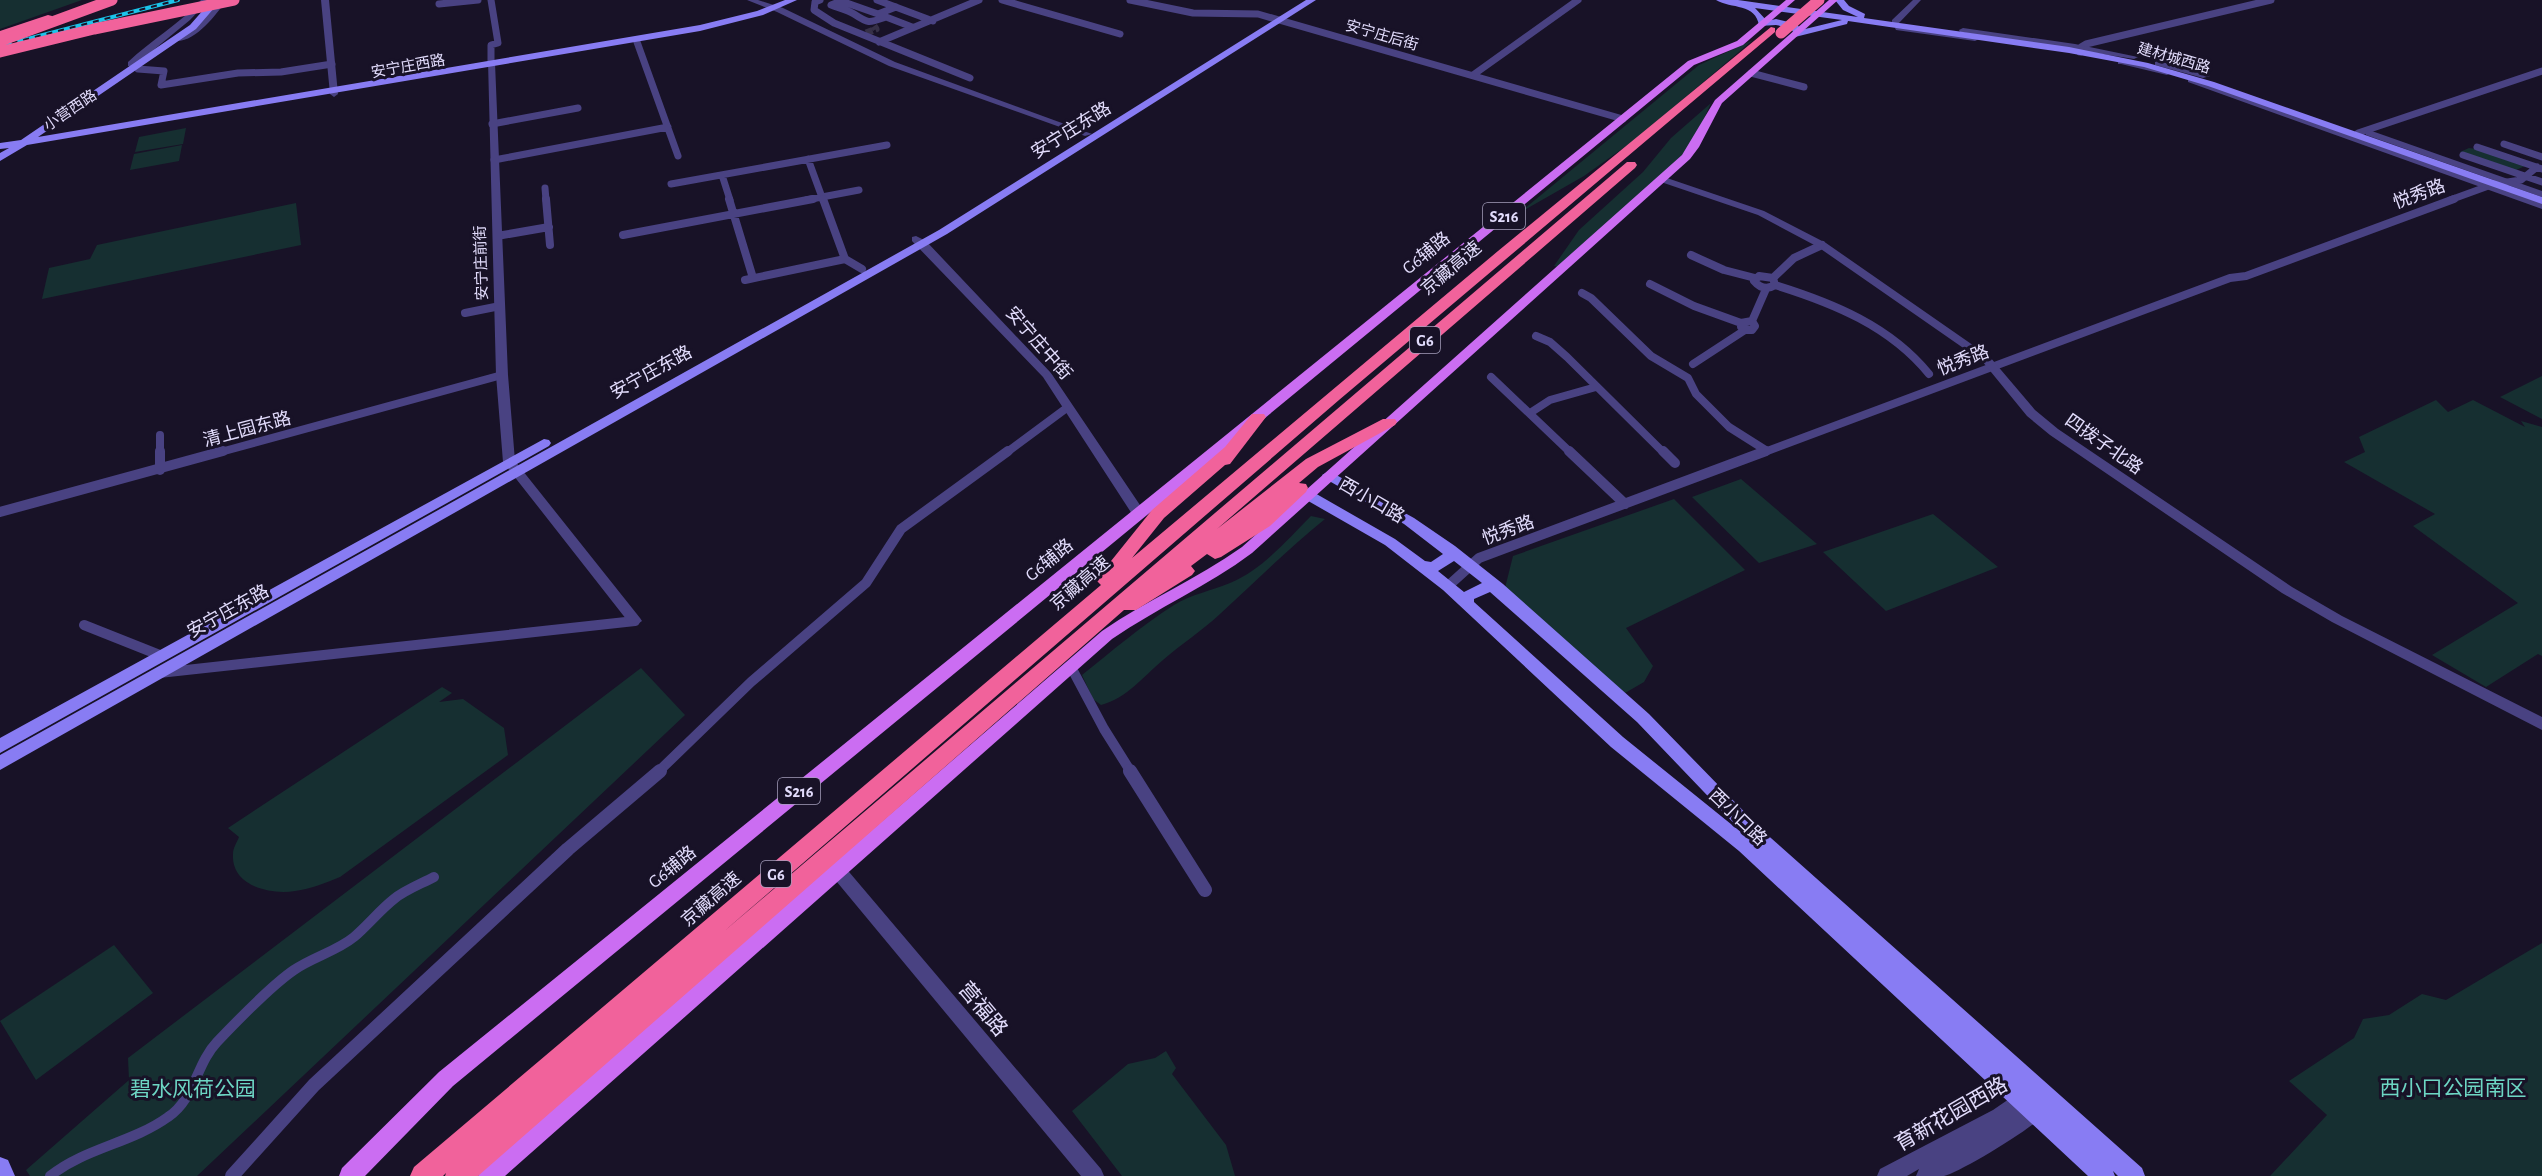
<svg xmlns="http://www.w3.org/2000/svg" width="2542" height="1176" font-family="'Alegreya Sans','Noto Sans SC',sans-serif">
<rect width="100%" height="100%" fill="#181227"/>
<path fill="#162f31" d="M0,0H82L0,29Z
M1753,40L1636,139L1584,176L1519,213L1699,65Z
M1711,103L1694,141L1684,154L1559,267L1554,266L1579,230L1643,172L1671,138Z
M186,128L183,144L135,152L139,137Z
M182,145L179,161L130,170L134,154Z
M2469,148L2476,149L2525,166L2516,170L2460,152Z
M296,203L301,245L42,299L49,268L90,259L97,245Z
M2542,376V419L2500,397Z
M2436,400L2448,412L2473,400L2525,427L2521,421L2542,427V656L2538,654L2486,687L2432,655L2518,603L2413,526L2435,514L2344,462L2365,452L2359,437Z
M1741,479L1817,544L1759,563L1692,497Z
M1674,499L1745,570L1626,628L1653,666L1644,682L1625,693L1505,588L1513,556Z
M1933,514L1998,567L1886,611L1823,552Z
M1311,516L1325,519C1288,549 1255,582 1220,614C1202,631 1181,644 1163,660C1143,677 1127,698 1101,705L1093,699L1082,675C1112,651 1141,626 1174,605C1192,594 1211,591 1230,583C1262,570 1287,540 1311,516Z
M641,668L685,715L197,1176H30L26,1170L129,1080L128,1058Z
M442,687L452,693L439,702L463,699L504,728L508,755L340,877C325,883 311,889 295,891C270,895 231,886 233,854C233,848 237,842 239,837L228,828Z
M2542,943V1176H2270L2327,1115L2289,1081L2354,1038L2363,1019L2389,1015L2422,994L2446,1000Z
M114,945L153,993L36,1080L0,1021Z
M1166,1051L1176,1068L1172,1074L1226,1145L1235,1176H1122L1072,1111L1128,1064L1155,1058Z"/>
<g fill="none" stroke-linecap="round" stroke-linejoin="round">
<path stroke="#363047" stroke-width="7" stroke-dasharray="7 3" stroke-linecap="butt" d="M866,33L876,29L874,26"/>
<path stroke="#494282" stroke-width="10" d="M50,1176C85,1148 132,1143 168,1117C195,1099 196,1064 217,1042C237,1021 272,985 294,970C313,957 337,951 354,937C368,925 380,910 394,899C405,890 421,884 434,877"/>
<path stroke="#494282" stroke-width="7" d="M491,0L498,43L491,45V63
M820,0L815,2L814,10L834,23L970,78
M877,0L933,21
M1002,0L1120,34
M1130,0L1193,13L1258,14L1623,119
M439,4L478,0
M881,15L912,27
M886,17C869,23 869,24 854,14C848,10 839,8 831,5L841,1L878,14L896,7
M637,42L678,156
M879,42L979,0
M2080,52L2081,47L2086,44L2271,0
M138,69L164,71L161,85L238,73L281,72L332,64
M1751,73L1804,87
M1473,75L1578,0
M492,124L578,108
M2358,133L2542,71
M2504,144L2542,157
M2477,147L2542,169
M2463,155L2542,182
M808,159L823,200
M494,160L668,127
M722,175L730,200
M671,184L887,145
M545,188L546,200
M806,200L859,190
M2450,200L2494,184L2521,180L2537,167"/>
<path stroke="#494282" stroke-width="8" d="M546,199L550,245
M729,199L753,278
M823,199L845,259L862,269
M623,235L813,199
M497,236L549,227
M1691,255L1724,270L1755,278
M1759,276L1773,278L1775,285C1767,290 1760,288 1754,281Z
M1773,278L1794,258L1822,245
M745,280L845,259
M1650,284L1694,306L1741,323
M1775,285C1833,303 1890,326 1929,374
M1582,293L1591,298L1651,356L1688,378L1696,394L1729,427L1767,451
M465,313L500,306
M1752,321L1766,289
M1752,321L1755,326L1752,330H1745L1741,327V323Z
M1536,336L1550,342L1567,357L1664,453
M1693,364L1745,330
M1491,377L1571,453
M1530,413L1550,400L1596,387
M160,435V453
M217,453L502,375
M1006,453L1068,407
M1762,453L2230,278L2246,276L2454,199"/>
<path stroke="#494282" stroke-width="10" d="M160,451V470
M1569,451L1625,504
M1663,451L1675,463
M0,512L223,451
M1448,586L1479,558L1766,451
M84,625L162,656
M1071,667L1104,729L1131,772
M159,673L635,621
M658,772L751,682L866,583L901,529L1008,451"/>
<path stroke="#494282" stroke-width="14" d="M1130,771L1205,890
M232,1176L314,1085L568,849L660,771"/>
<path fill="#494282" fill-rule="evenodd" d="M201,0H209L190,20L134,66H128V62C151,40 180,24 201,0Z
M219,0H227C216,14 197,41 177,41V37L196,25Z
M321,0H329L338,94L334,97L330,94Z
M747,0H758L783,8L895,62L1092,134L1085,136L889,66L777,12Z
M1913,0H1921L1898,24H1892V20Z
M1899,26L1975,37L1979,39L1975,41L1896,30L1895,28Z
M1963,28L2075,44L2138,57L2134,59L1960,32L1959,30Z
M2118,60L2167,71L2171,73L2167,75L2121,64H2118Z
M488,61L495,63L508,375L515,461L640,618L642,621L635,626L630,624L503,462L496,375Z
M2155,61H2161L2210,76L2203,78L2155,65Z
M2188,78H2194L2542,203V209L2188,82Z
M2369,130L2542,191V197L2366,135L2365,133Z
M1658,177H1664L1764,211L1826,243L1990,357L2035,410L2058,429L2292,587L2342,616L2542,717V730L2332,622L2282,593L2050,435L2027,416L1982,361L1818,247L1758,215L1658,181Z
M916,236L926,241L1051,373L1144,511L1145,514L1144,517H1134L1043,377L912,241V237Z
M838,864L844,866L1101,1169L1104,1176H1081L832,876L830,871L832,866Z
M2028,1086L2035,1089L2037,1095L2035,1101L2028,1107L2040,1100L2047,1103L2049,1109C2044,1122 1959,1173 1944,1176C1936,1176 1925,1176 1916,1176L1919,1169L1907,1176H1877L1880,1169L1993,1110Z"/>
<path fill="#887cf3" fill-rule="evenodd" d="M212,0H221L196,29L38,137L700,25L757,11L785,0H797L763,15L700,31L27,145L0,161V153L9,148L0,149V143L21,140L190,25Z
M1306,0H1316L947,234L0,770V755L939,230Z
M1716,0H1738L1858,17L1843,10L1835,0H1844L1849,6L1865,14L1864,18L2069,47L2148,63L2214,82L2542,197V204L2208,86L2144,67L2069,53L1848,21L1847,24L1795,37L1791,34L1793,32L1791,28L1776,25L1759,26C1756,3 1731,9 1716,0ZM1755,8L1842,20L1801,30L1797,24L1776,19L1767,21Z
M544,439L549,440L551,443L549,446L0,753V738Z
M1329,471L1414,518L1455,546L1503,584L1649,714L1763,831L2142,1168L2145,1176H2118L2113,1171L2115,1176H2088L1739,851L1611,747L1443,590L1385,545L1303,498L1301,495L1303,492H1313L1395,539L1425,561L1431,562L1443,554L1404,524L1324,478L1322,475ZM1454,561L1482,583L1464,592L1438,571ZM1490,592L1637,722L1747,837L1623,737L1474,602V599Z
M0,1157L8,1160L15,1176H0Z"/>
<path fill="#cb6df2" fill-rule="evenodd" d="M1786,0H1795L1743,45L1694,65L453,1086L365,1176H339L342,1168L439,1072L1688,61L1737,41Z
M1829,0H1838L1722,103L1699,147L1690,159L1252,553C1208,586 1157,608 1112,639L505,1176H478L481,1168L1102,631C1147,600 1197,579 1242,547L1682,155L1715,100Z"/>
<path fill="#f1629b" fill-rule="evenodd" d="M48,15L52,16V20L0,38V31Z
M1771,27L1775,28V32L1339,400L722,933L1627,162H1635L1637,165L1635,168L1217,529L1306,459L1383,419H1395L1397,422L1395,425L1318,467L1299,483L1306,484L1308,488L1306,492L1270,526L1221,557L1215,559L1207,554L1191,566L1195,571L1192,575L1136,610H1124L478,1176H445L446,1173L443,1176H410L414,1167L1101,585L1096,580L1099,576L1152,510L1225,447L1252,414H1264L1266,417L1230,464L1225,465L1164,518L1132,558L1498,251Z"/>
<defs>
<path id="rail" d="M0,46L178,0"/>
</defs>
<use href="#rail" stroke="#1ac4ea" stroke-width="4"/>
<use href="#rail" stroke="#181227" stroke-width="2" stroke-dasharray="6" stroke-linecap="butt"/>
<path stroke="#f1629b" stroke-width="11" d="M1781,33L1819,0
M0,41L112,0
M0,52L94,29L234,0"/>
</g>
<g text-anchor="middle" stroke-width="6" stroke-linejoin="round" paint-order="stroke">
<g font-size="15" fill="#e2dcfc" stroke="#181227">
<text transform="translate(1382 35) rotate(16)" y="5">安宁庄后街</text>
<text transform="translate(2174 58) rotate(16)" y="5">建材城西路</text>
<text transform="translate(408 66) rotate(-10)" y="5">安宁庄西路</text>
<text transform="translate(70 110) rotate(-34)" y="5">小营西路</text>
<text transform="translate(481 263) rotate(-92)" y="5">安宁庄前街</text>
</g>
<g fill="#181227" stroke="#a59fbc" stroke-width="1.5">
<rect x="1483" y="203" width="42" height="26" rx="4.5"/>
<rect x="1410" y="327" width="30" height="26" rx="4.5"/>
<rect x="778" y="778" width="42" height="26" rx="4.5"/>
<rect x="761" y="861" width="30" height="26" rx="4.5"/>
</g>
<g font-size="16" font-weight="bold" fill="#e2dcfc">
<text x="1504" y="222">S216</text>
<text x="1425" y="346">G6</text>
<text x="799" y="797">S216</text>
<text x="776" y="880">G6</text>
</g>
<g font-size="18" fill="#e2dcfc" stroke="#181227">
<text transform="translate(1071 130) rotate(-32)" y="6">安宁庄东路</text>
<text transform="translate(2419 194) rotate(-20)" y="6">悦秀路</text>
<text transform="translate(1426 253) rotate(-39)" y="6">G6辅路</text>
<text transform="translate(1451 268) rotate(-40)" y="6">京藏高速</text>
<text transform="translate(1039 343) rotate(49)" y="6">安宁庄中街</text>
<text transform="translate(1963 360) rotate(-21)" y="6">悦秀路</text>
<text transform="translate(651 372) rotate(-29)" y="6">安宁庄东路</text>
<text transform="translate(247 429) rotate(-15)" y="6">清上园东路</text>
<text transform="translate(2104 444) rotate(35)" y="6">四拨子北路</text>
<text transform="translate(1372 500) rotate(30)" y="6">西小口路</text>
<text transform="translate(1508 530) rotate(-20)" y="6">悦秀路</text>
<text transform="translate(1049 560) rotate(-39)" y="6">G6辅路</text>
<text transform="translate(1080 583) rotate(-41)" y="6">京藏高速</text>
<text transform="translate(228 611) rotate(-29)" y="6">安宁庄东路</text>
<text transform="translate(1738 817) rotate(44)" y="6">西小口路</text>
<text transform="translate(672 867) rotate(-39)" y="6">G6辅路</text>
<text transform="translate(711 899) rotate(-41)" y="6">京藏高速</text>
</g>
<g font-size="21" fill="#e2dcfc" stroke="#181227">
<text transform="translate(983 1009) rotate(50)" y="7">营福路</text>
<text transform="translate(1951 1114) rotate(-30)" y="7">育新花园西路</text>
</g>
<g font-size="21" fill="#6dd6c4" stroke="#181227">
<text x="2453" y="1095">西小口公园南区</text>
<text x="193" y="1096">碧水风荷公园</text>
</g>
</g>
</svg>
